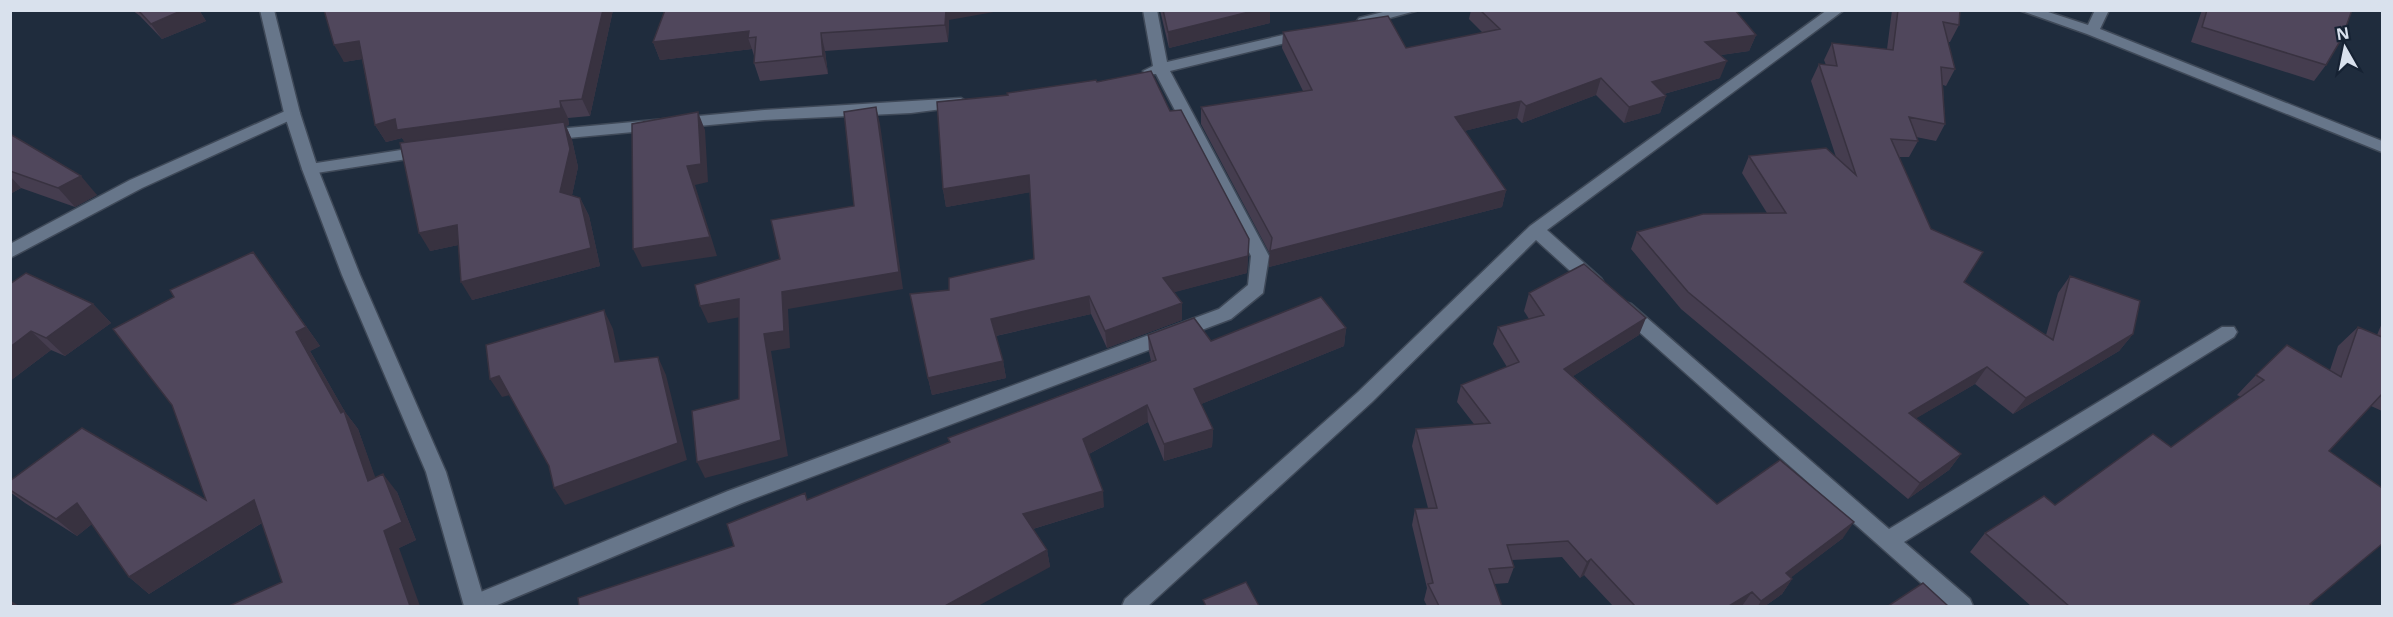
<svg xmlns="http://www.w3.org/2000/svg" width="2393" height="617" font-family="'Open Sans',sans-serif">
<rect width="100%" height="100%" fill="#1f2c3d"/>
<g fill="none" stroke-linecap="round" stroke-linejoin="round">
<defs>
<path id="minor" d="M1143,10H1157L1167,62L1305,30L1312,34L1310,37L1170,71L1269,256L1263,293L1231,319L742,503L495,606H464L466,598L728,491L1219,309L1248,285L1251,256L1156,74H1146L1143,71L1153,66Z
M1391,10H1419L1364,25L1357,21L1359,18Z
M1827,10H1844L1547,230L1601,278L1604,283L1601,288H1589L1536,240L1372,402L1148,606H1122L1125,599L1358,392L1530,226Z
M2019,10H2042L2088,25L2095,10H2109L2100,29L2382,141V152L2087,34Z
M961,98L969,103L966,106L911,113L764,120L546,140L538,135L546,130L764,110Z
M292,108L297,109L300,113L297,117L142,188L10,258V244L130,180Z
M427,146L435,151L433,155L310,174L302,169L310,164Z
M1625,302L1631,304L1889,529L2222,327H2234L2237,332L2234,337L1904,542L1970,599L1973,606H1947L1619,314L1616,309L1619,304Z"/>
<path id="tertiary" d="M260,10H274L300,113L318,169L360,275L446,472L486,606H464L426,472L342,275L302,169L284,113Z"/>
</defs>
<use href="#minor" stroke="#3f4958" stroke-width="3"/>
<use href="#tertiary" stroke="#3f4958" stroke-width="3"/>
<use href="#minor" fill="#67768a" fill-rule="evenodd"/>
<use href="#tertiary" fill="#67768a" fill-rule="evenodd"/>
</g>
<path fill="#453d4f" d="M132,10H199L206,21L162,39L140,16Z
M324,10H613L590,116L568,118L569,125L566,126L572,140L578,167L572,195L580,198L589,216L600,266L472,300L458,245L430,251L405,142L402,138L386,142L375,125L362,59L344,62Z
M1160,10H1270V23L1169,48Z
M1471,10H1735L1756,35L1749,51L1721,55L1720,78L1664,94L1666,96L1660,113L1624,123L1596,95L1522,123L1517,118L1464,131L1506,190L1502,207L1269,267L1270,254L1201,124V107L1303,91L1282,48L1283,32L1406,48L1483,33L1469,19Z
M1892,10H1960L1959,25L1950,42H1948L1955,69L1946,86L1943,85L1945,124L1936,141L1916,137L1918,141L1909,157H1899L1931,229L1964,282L2046,335L2058,293L2070,276L2133,334L2119,351L2013,414L1975,384L1916,418L1961,454L1949,470L1908,499L1681,309L1631,249L1637,232L1767,213L1742,173L1749,156L1836,157L1811,81L1819,64L1826,65L1824,60L1832,43L1887,49Z
M2202,10H2352L2326,65L2314,81L2191,42Z
M949,20L948,42L825,51L828,74L760,81L754,63L755,55L754,56L752,49L660,60L653,42Z
M1097,82L1170,111L1249,239L1247,273L1174,292L1182,303V320L1107,348L1091,314L996,336L1003,361L1006,378L932,395L928,378L949,290L1034,259L1030,192L946,207L943,189L1008,95Z
M10,134L97,195L75,207L21,188L10,194Z
M2382,261V283H2381Z
M267,271L320,346L310,351L345,412L358,429L375,478L397,492L416,540L399,548L282,582L262,523L149,594L129,577L92,524L77,536L25,503L10,492V481L206,500Z
M10,284L93,304L111,323L65,356L51,350L10,381Z
M1529,293L1639,335L1573,376L1717,504L1843,538L1791,577L1792,579L1782,594L1765,606H1613L1584,575L1580,578L1562,557L1512,560L1514,567L1508,583L1494,584L1502,606H1427L1424,600L1427,588L1412,525L1415,509L1428,508L1412,446L1416,429L1474,424L1457,402L1461,385L1507,367L1493,344L1498,327L1529,319L1524,311Z
M2382,323V411L2371,406L2329,451L2310,604L2313,606H2031L1970,552L1985,533L2055,505L2171,447L2241,397L2237,395L2256,375L2330,370L2338,346L2358,327L2377,335Z
M1346,328L1344,346L1201,404L1213,429L1212,447L1164,461L1148,422L1089,454L1104,507L1033,529L1047,550L1050,567L734,546L807,500L949,442L948,438L1151,361L1149,352L1148,335L1211,341Z"/>
<path fill="#383240" d="M183,10H199L206,21L162,39L151,24Z
M603,10H613L590,116L582,99Z
M946,10H1005L949,20L948,42L945,25Z
M1257,10H1270V23L1169,48L1168,32Z
M749,31L748,38L752,49L660,60L653,42Z
M821,33L825,51L828,74L823,56Z
M1756,35L1749,51L1699,58L1705,42Z
M359,41L369,58L344,62L334,45Z
M1727,61L1720,78L1646,99L1652,82Z
M1601,78L1596,95L1522,123L1526,106Z
M1666,96L1660,113L1624,123L1629,107Z
M560,101L568,118L569,125L566,126L572,140L578,167L569,210L407,147L402,138L386,142L375,125L395,119Z
M1521,101L1517,118L1452,134L1455,117Z
M876,107L880,124L903,289L788,309L790,348L771,351L788,456L705,478L697,462L781,440L764,334L782,292L899,272Z
M698,112L705,130L708,182L695,185L717,256L642,267L633,249L687,166Z
M1029,175L1032,192L946,207L943,189Z
M10,176L21,188L10,194Z
M81,176L97,195L75,207L58,188Z
M1506,190L1502,207L1269,267L1270,251Z
M580,198L589,216L600,266L472,300L461,282Z
M457,225L468,243L430,251L419,233Z
M1249,239L1247,273L1164,295L1163,278Z
M253,252L267,271L320,346L310,351L345,412L358,429L383,499L368,481L341,413Z
M1089,296L1091,314L995,336L991,319Z
M739,299L746,316L708,323L700,306Z
M1182,303V320L1107,348L1105,331Z
M93,304L111,323L65,356L46,338Z
M604,310L613,329L624,380L615,362Z
M1646,318L1639,335L1559,385L1564,369Z
M1346,328L1344,346L1194,407V389Z
M31,331L51,350L10,381V347Z
M2133,334L2119,351L2013,414L2026,398Z
M658,357L666,375L687,460L565,505L554,488Z
M1003,361L1006,378L932,395L928,378Z
M1987,367L1975,384L1898,429L1909,413Z
M499,376L510,395L502,397L490,379Z
M1147,405L1148,422L1085,456L1083,439Z
M1213,429L1212,447L1164,461V444Z
M1961,454L1949,470L1908,499L1920,483Z
M383,474L397,492L416,540L399,548L420,606H410L384,531Z
M1103,491L1104,507L1026,531L1023,514Z
M254,500L271,517L149,594L129,577Z
M77,503L97,520L77,536L56,519Z
M1854,522L1843,538L1776,589L1786,573Z
M1047,550L1050,567L978,606H945Z
M1591,559L1584,575L1580,578L1587,562Z
M1792,579L1782,594L1765,606H1758L1761,601Z
M1752,592L1742,606H1729Z
M10,600L19,606H10Z"/>
<path fill="#50475c" stroke="#383240" stroke-width="1.5" d="M138,10H183L151,24Z
M324,10H603L582,99L560,101L561,108L397,130L395,119L375,125L359,41L334,45Z
M665,10H946L945,25L821,33L823,56L754,63L756,37L748,38L749,31L653,42Z
M1163,10H1257L1168,32Z
M1480,10H1735L1756,35L1705,42L1727,61L1652,82L1666,96L1629,107L1601,78L1526,106L1521,101L1455,117L1506,190L1270,251L1272,238L1201,107L1312,90L1283,32L1388,16L1406,48L1500,29Z
M1898,10H1960L1959,25L1943,22L1955,69L1941,67L1945,124L1909,117L1918,141L1891,139L1931,229L1983,252L1964,282L2053,340L2070,276L2140,301L2133,334L2026,398L1987,367L1909,413L1961,454L1920,483L1688,292L1637,232L1703,214L1786,213L1749,156L1826,148L1856,175L1819,64L1837,66L1832,43L1893,50Z
M2207,10H2352L2342,38L2326,65L2202,27Z
M1151,71L1170,111L1181,110L1249,239L1248,256L1163,278L1182,303L1105,331L1089,296L991,319L1003,361L928,378L910,294L949,290V278L1034,259L1029,175L943,189L937,102L1008,95L1007,93L1096,80L1097,82Z
M876,107L899,272L782,292L784,331L764,334L781,440L697,462L692,411L739,399V299L700,306L695,285L780,259L771,220L854,206L844,112Z
M698,112L701,164L687,166L710,237L633,249L632,124Z
M564,122L570,149L560,192L580,198L591,248L461,282L457,225L419,233L400,143Z
M10,134L81,176L58,188L10,171Z
M253,252L306,327L296,332L341,413L344,411L368,481L383,474L402,522L384,531L410,606H229L282,582L254,500L129,577L77,503L56,519L10,490V481L82,428L206,500L172,405L113,329L174,297L170,290Z
M1584,264L1646,318L1564,369L1717,504L1780,460L1854,522L1786,573L1792,579L1761,601L1752,592L1729,606H1635L1591,559L1587,562L1568,541L1507,545L1514,567L1489,569L1502,606H1439L1428,584L1433,583L1415,509L1437,508L1416,429L1490,423L1461,385L1519,362L1498,327L1544,315L1529,293Z
M26,273L93,304L46,338L31,331L10,347V284Z
M1321,297L1346,328L1194,389L1213,429L1164,444L1147,405L1083,439L1103,491L1023,514L1047,550L945,606H579L578,598L734,546L727,524L805,493L807,500L950,442L948,438L1156,360L1148,335L1194,318L1211,341Z
M604,310L615,362L658,357L678,443L554,488L549,466L499,376L490,379L486,345Z
M2358,327L2382,337V394L2329,451L2382,488V544L2310,604L2313,606H2069L1985,533L2044,496L2055,505L2153,434L2171,447L2264,380L2256,375L2287,345L2341,377Z
M1246,582L1259,606H1206L1203,600Z
M1923,583L1948,606H1888Z"/>
<rect width="2393" height="617" fill="none" stroke="#d9e1ed" stroke-width="24"/>
<g transform="translate(2345 48) rotate(351)" stroke="#162233" stroke-width="4.5" paint-order="stroke">
<path d="M0-4.5L10 22L0 15L-10 22Z" fill="#d9e1ed"/>
<text y="-9" font-size="16" font-weight="bold" text-anchor="middle" fill="#d9e1ed">N</text>
</g>
</svg>
